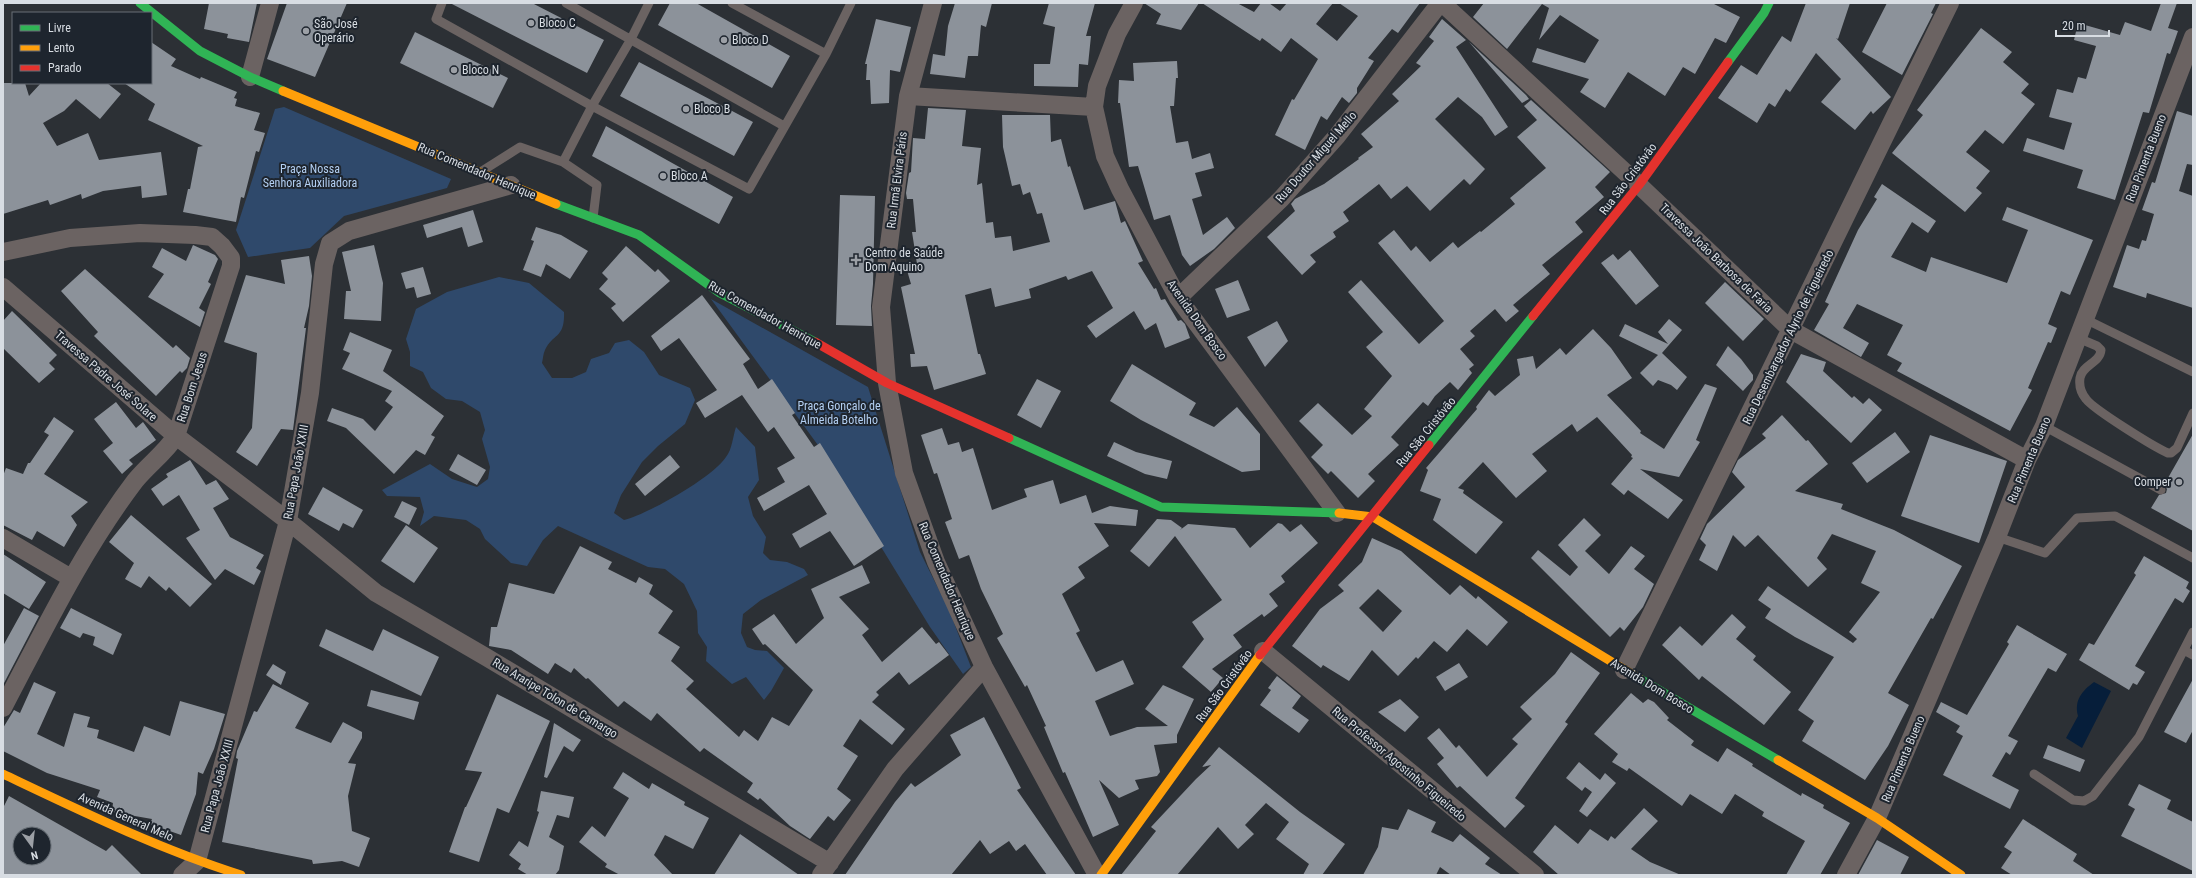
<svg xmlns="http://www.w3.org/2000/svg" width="2196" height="878" font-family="'Roboto Condensed',sans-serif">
<rect width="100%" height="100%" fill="#2c3035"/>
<path fill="#2f496b" d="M284,107L451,179L447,188L344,216L310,248L248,257L236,230L275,109Z
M499,277L529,283L564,312C565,339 553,333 545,350C543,354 543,359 542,363L552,378H572L586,372L591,359L609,353L615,343L629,340L644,352L659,375L690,388L695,400L685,424L658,446L642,462L621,495L614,513L624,520C648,514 712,478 726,457C732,450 733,436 736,427L755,447L759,480L748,497L753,516L766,537L763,553L770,560L787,562L804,569L808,575L761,600L743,614L741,633L747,647L755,650L767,651L784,668L771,691L764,700L746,677L732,684L706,661L707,647L698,633L697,611L684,584L665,569L648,567L558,526L543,540L527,566L511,563L485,539L480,529L466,520L434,516L420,526L424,512L420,497L387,496L382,490L430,464L452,479L477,487L488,479L490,467L482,439L485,430L480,412L462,401L446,399L431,388L423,372L410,366V352L406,339L416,309L447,292Z
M711,299L868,387L920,552L949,610L971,667L963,674L930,627L823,452Z"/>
<path fill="#061e3a" d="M2094,682L2111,691L2082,748L2066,738L2078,716C2074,700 2082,691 2094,682Z"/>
<path fill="#8c929a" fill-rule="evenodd" d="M209,3H257L249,42L227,38L228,34L204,29Z
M287,3H347L315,77L267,59Z
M450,3H532L604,40L587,73Z
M670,3H696L790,56L772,88L658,25Z
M955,3H992L986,27L981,25L978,56H968L965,78L930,74L933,54L945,56L948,26Z
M1049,3H1095L1086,36H1091L1088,65L1079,64L1078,87L1034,86V64H1050L1055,27L1043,24Z
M1144,3H1199L1181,30L1156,24L1161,14Z
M1202,3H1237L1254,12L1261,3H1269L1280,11L1287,3H1333L1316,24L1337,41L1358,16L1339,3H1420L1398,33L1392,29L1368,58L1374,61L1357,88V93L1349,103L1342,97L1327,120L1321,116L1305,150L1275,135L1292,99L1294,100L1318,59L1291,38L1281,52L1262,38L1260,41Z
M1484,3H1712L1740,17L1726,43L1715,38L1695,74L1683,67L1665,96L1628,72L1605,108L1580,92L1589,79L1532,62L1537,48L1585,63L1599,40L1560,15L1539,40L1549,8L1542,4L1507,49L1473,17Z
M1806,3H1850L1838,39L1836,38L1891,97L1873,114L1871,111L1855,130L1821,102L1841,79L1816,53L1790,92L1786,89L1775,107L1769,103L1757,123L1718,98L1741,65L1757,75L1782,36L1791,42Z
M1887,3H1936L1931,13L1933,14L1902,75L1862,52Z
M2161,3H2177L2168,28L2178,31L2170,54L2167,53L2149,113L2143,112L2115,200L2077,188L2083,170L2023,151L2027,138L2064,150L2072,123L2049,117L2057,89L2073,93L2078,77L2086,79L2096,46L2074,40L2078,23L2120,35L2125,22L2151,31Z
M876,19L911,27L900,72L890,70L889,103L871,104L870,80H866L867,64H865Z
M1442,19L1466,40L1456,47L1508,127L1495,136L1482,117L1458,97L1435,119L1485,169L1470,185L1464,179L1430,211L1407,186L1391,199L1379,184L1343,212L1349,221L1333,232L1336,237L1310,255L1316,262L1302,275L1267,237L1295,211L1291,204L1295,199L1324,184L1359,159L1358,158L1373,147L1361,134L1399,101L1392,94L1421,66L1416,63L1434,41L1429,37Z
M1981,28L2012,52L2003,62L2029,84L2021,93L2035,104L2003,144L1985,130L1966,152L1990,171L1976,188L1982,193L1965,212L1892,153L1923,115L1917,110Z
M415,32L508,78L493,108L400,63Z
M151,42L176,59L171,66L200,79L201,77L237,92L234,98L237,99L235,106L260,113L254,130L265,133L259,152L256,151L244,198L241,197L236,222L183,212L188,189H190L198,147L203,146L148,120L155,104L124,83H151Z
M1469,42L1526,95L1529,99L1522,103Z
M1177,61L1178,78H1176L1174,106H1170L1176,143L1188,141L1192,159L1210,153L1214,168L1195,173L1202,196L1192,199L1203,235L1227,217L1235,228L1214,249L1190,266L1182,255L1170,215L1154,220L1138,166L1129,167L1120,103H1118L1119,80L1134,81L1133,63Z
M639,62L753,122L734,156L620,96Z
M3,83H25L29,96L41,83H107L121,94L100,119L76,99L64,111L43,123L57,146L88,133L99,160L161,152L167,195L142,198L141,186L103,191L82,199L81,194L50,205L48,200L3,214Z
M1531,100L1610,172L1595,187L1604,197L1575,222L1583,232L1542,265L1550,274L1513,305L1519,311L1506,322L1495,309L1470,331L1475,336L1460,349L1474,365L1469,369L1472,373L1458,390L1450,382L1435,396L1428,406L1423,402L1391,437L1399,445L1368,474L1375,481L1358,498L1331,471L1328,474L1311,457L1323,445L1299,421L1318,403L1352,435L1372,416L1364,409L1392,376L1366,347L1383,332L1348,292L1361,280L1419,344L1444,321L1378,243L1394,230L1411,251L1416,246L1430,262L1453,242L1458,248L1480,231L1481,232L1515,204L1510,198L1546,168L1517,137L1537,120L1524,106Z
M928,108L966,110L962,146L981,148L977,185L982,183L986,223L993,222L995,238L1011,236L1013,251L1050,242L1042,213L1037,214L1030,192L1023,195L1020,184L1012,186L1003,147L1002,115H1050L1051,142L1061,139L1068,167L1070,166L1084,210L1115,201L1121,223L1125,221L1143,261L1138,263L1154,289L1156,288L1161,300L1165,299L1178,321L1181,320L1185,324L1190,338L1165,348L1156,323L1145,330L1134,311L1096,338L1087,326L1113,308L1092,271L1068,280L1066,276L1029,289L1031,298L995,307L991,288L965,295L978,354H980L986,374L934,390L927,366L911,367L910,354H915L901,287L911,284L906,267L917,264L912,232H916L913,199H907L906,193L909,173L911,172L913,138L925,139Z
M2177,111L2193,116V165L2187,164L2179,191L2193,196V308L2147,293L2146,298L2113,287L2127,245L2139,249L2142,240L2146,241L2154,214L2142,210L2152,182L2155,183Z
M606,126L733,197L719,224L592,156Z
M1882,184L1936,221L1928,233L1912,222L1891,257L1926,272L1931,257L2007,283L2028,230L2002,220L2007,207L2093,240L2070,295L2061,291L2048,324L2057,328L2051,343L2048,342L2028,388L2032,390L2010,431L1897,371L1902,363L1887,355L1903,325L1857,304L1843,328L1869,343L1861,357L1814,330L1829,304L1825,302L1858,230L1877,199L1874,197Z
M840,195L875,196L873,284L871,306L872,326L836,325Z
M473,210L483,242L468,247L462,227L427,238L423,225Z
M536,227L561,235L588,251L570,279L546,264L541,277L523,270L534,241L531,240Z
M193,245L215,255L218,259L208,282L211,284L199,308L205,312L200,327L148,297L164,274L152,267L162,248L186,261Z
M374,245L383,283L381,321L344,319L346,291H351L342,252Z
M626,246L655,272L658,269L670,281L623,322L611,308L616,304L599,289L608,279L602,273Z
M1630,250L1659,286L1636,305L1601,263L1613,254L1618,260Z
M309,256L312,276L309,306L304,328H306L293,430L281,429L257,466L236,452L252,428L257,353L224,342L246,275L285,284L281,260Z
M423,267L431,294L417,298L414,287L406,289L401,273Z
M85,269L173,348L176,345L190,358L187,368L182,373L180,371L156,396L94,336L98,332L61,291Z
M1238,280L1250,310L1227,318L1215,289Z
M1725,282L1764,319L1743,341L1705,303Z
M702,295L750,359L743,364L758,389L772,379L795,413L792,415L814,447L820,443L884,546L854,566L830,531L800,548L792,534L827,514L809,485L764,511L757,498L785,482L777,468L795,458L774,427L768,432L742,395L705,418L696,403L717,390L679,338L661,351L651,336Z
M12,311L57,355L49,363L55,369L39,383L3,348V321Z
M1669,319L1682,330L1662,353L1687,377L1677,390L1671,385L1658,380L1653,386L1640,373L1658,355L1619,336L1625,324L1668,344L1658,332Z
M1277,321L1288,341L1265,367L1247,337Z
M1593,329L1611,348L1632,378L1607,395L1641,431L1640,433L1664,449L1705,384L1717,388L1696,440L1700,442L1679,477L1640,469L1683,500L1668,519L1628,490L1624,495L1611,484L1633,458L1631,457L1632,455L1597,417L1577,432L1572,424L1532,454L1547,471L1516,498L1483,462L1458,488L1464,490L1463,493L1503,522L1476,554L1433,520L1441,499L1420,491L1428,470L1426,468L1477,409L1476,407L1489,390L1495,396L1520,375L1517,359L1533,356L1536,369L1560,348L1566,355Z
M350,332L392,350L383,371L444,416L431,435L435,437L425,455L416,450L394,474L346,428L327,421L332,408L363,419L375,431L393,407L385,401L392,391L342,369L350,353L343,350Z
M1728,346L1741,359L1753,375V380L1743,391L1716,365Z
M1801,354L1826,362L1823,371L1852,398L1854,396L1863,404L1869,398L1882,410L1851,443L1786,382Z
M1132,364L1196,403L1189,415L1214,427L1237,407L1260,434V470L1242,472L1141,420L1110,401Z
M1037,379L1061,391L1041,428L1017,415Z
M116,402L136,428L143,422L156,440L129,460L133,464L122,474L103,451L113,443L94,419Z
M1782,415L1806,441L1808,440L1828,464L1795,491L1843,504L1841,509L1894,530L1962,566L1933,619L1931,618L1888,693L1909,705L1888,746L1865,780L1802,741L1814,721L1798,710L1834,657L1795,637L1765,618L1771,609L1758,600L1768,586L1853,643L1857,639L1849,632L1880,592L1861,583L1876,551L1832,534L1817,558L1827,569L1808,587L1758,535L1745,547L1733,535L1717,571L1699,560L1706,545L1700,539L1707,524L1745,487L1732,472L1738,460L1766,438L1762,434Z
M54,417L74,431L44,474L88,502L71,516L77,525L64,547L37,531L32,540L3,525V476L6,468L23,474L28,463H30L49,435L44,432Z
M942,428L948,445L959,442L962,452L973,448L992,510L1027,497L1024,489L1053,480L1060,504L1086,495L1092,513L1110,506L1138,510L1136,526L1094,523L1109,546L1078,567L1085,578L1062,594L1080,631L1076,633L1096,672L1123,660L1134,684L1095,701L1110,736L1137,727L1168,726L1145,709L1163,685L1194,699L1177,735V743L1154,745L1160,772L1157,776L1135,780L1139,789L1119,798L1099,780L1119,825L1093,837L1065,772L1063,773L1044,727L1046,726L1027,685L1025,687L997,638L1003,634L981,589L969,555L959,559L945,522L952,519L937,473L934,474L921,435Z
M1895,432L1910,452L1867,483L1852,463Z
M2193,434V531L2151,508L2159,495L2166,493L2167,489L2164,485Z
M1930,435L2007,461L1979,543L1901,516Z
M1114,442L1136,452L1172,461L1167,479L1145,474L1107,456Z
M458,454L486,470L477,485L449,470Z
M670,455L680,467L645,496L635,484Z
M190,460L206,485L216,480L229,499L213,508L230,537L264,555L256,568L261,571L254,585L225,569L215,580L186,538L200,530L179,495L163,506L151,489L168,477L166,474Z
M323,487L363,510L353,528L343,523L339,531L308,514Z
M402,501L417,508L409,525L394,517Z
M131,515L212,584L190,607L169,587L166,591L149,576L141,588L125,579L134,563L109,542Z
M1584,518L1601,535L1585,551L1609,574L1631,546L1645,556L1634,569L1654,584L1643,607L1624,631L1620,627L1610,637L1531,558L1538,550L1570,576L1578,567L1558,545Z
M1157,519L1171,520L1182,528L1180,530L1188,524L1235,528L1250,548L1278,523L1282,524L1290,532L1301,524L1318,543L1281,576L1285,582L1269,594L1278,606L1264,617L1262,614L1233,635L1242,647L1212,669L1223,678L1211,692L1182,667L1204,639L1192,622L1222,600L1175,536L1149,567L1130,551Z
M406,525L438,548L414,583L381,561Z
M1372,538L1401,551L1450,595L1460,585L1476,599L1478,596L1508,622L1487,646L1467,629L1447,652L1434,641L1418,659L1416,657L1398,676L1372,650L1349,681L1323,665L1321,668L1292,646L1320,609L1344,591L1338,585L1362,562ZM1378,589L1402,611L1383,632L1359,608Z
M580,546L612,562L608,569L636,583L639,577L653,585L649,594L673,611L658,633L680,647L671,661L694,681L686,689L739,737L744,730L758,741L772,717L789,726L813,690L765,644L763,645L752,629L774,614L796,644L824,618L811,589L862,565L870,583L839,597L869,629L862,635L882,662L922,627L936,644L939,642L949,655L909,685L899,672L876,692L879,695L872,702L905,729L892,745L860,719L843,746L858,756L837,789L851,800L834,821L828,816L810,839L790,826L760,798L758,800L747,792L753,783L704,748L700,752L657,713L651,721L624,701L618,707L588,678L586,679L574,668L571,673L555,663L548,674L511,650L489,646L491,627H497L509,583L554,594Z
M3,554L46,582L29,609L3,593Z
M2144,556L2189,582L2186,588L2190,591L2183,603L2175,598L2135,666L2145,672L2137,685L2133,683L2129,690L2079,660L2089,643L2094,645L2136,575L2134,573Z
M24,608L39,616L3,685V646Z
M71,608L122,634L113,655L93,645L95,637L83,633L80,638L60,628Z
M1732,614L1746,627L1736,639L1756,656L1753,660L1791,692L1764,725L1702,676L1699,680L1662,645L1680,626L1702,646Z
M2017,625L2067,654L2056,672L2048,668L2008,736L2018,741L2010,755L2006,752L1992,776L2019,790L2010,809L1943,775L1963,736L1956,732L1960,726L1936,712L1941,702L1967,715L2009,644L2007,642Z
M326,629L373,651L383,629L439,657L421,696L319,646Z
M1571,652L1600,673L1565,722L1568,724L1515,798L1525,806L1505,828L1460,786L1457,788L1437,764L1444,758L1427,738L1439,728L1456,748L1459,745L1487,777L1518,744L1512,739L1532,719L1520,707L1555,674Z
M1459,663L1468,677L1445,691L1436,677Z
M273,664L286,672L281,685L266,675Z
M1277,676L1301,696L1292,708L1309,720L1299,733L1260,705L1271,690L1268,688Z
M2193,679V730L2186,743L2164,732Z
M34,682L56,692L37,734L64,747L74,713L90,717L87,727L99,730L97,738L134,752L144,726L170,736L180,701L225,714L214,749L203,774L198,772L196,794L181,835L150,824L152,819L112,812L113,803L97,797L100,790L47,773L3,751V728L14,710L20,713Z
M273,684L309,703L295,728L331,743L343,722L362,732V738L348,763L356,764L348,796L352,831L370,838L359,867L342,861L313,864L312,860L222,842L238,759L236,758L237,751L254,711L257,712Z
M371,690L419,702L414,720L367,706Z
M1631,693L1643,703L1648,699L1654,702L1669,718L1667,720L1694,741L1691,745L1718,762L1727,748L1753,764L1752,766L1801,796L1802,793L1824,805L1823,808L1850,823L1820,875H1786L1805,841L1762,816L1764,812L1735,794L1722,814L1690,794L1682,806L1629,768L1627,771L1612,762L1618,754L1594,734Z
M497,694L550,721L509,813L497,808L479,862L449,852L465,807H466L482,772L465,770Z
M1400,699L1419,717L1405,732L1378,712Z
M984,717L1021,788L1017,790L1076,875H1047L1025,844L1016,851L1009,841L990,854L980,840L951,875H845L895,802L911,783L915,787L961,755L950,735Z
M554,723L581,740L573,752L564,746L547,778L544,777Z
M2048,745L2085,760L2080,772L2043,758Z
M1219,747L1300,812L1345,844L1322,875H1303L1309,864L1276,839L1289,822L1266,803L1245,825L1254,834L1238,849L1218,827L1177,875H1121L1156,831L1151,827L1196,779L1211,765L1202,767Z
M1579,762L1600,780L1605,773L1616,783L1587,817L1579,811L1592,792L1585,787L1582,791L1566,778Z
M623,772L649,789L652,783L685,802L684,805L709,818L693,849L665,835L654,855L673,875H620L605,867L607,864L579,842L592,826L605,837L629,798L613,788Z
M2139,784L2171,800L2167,809L2193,822V871L2121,836L2135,809L2128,805Z
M541,791L574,797L569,818L557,815L549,837L564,846L559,870L555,875H528L518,869L521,864L509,855L519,841L528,847L539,812L537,811Z
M9,796L106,851L112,845L142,875H3V808ZM20,834H44V858H20Z
M1644,808L1658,821L1631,849L1650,862L1681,875H1559L1533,852L1555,825L1578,844L1590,829L1608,841L1611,836L1615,839Z
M1408,809L1436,822L1431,832L1453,842L1460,834L1490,858L1485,864L1502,875H1451L1440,867L1436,875H1363L1378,847L1382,827L1398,830Z
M2023,819L2077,854L2073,861L2094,875H2012L2001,868L2012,852L2004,847Z
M740,834L799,875H714Z
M1877,840L1909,857L1900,875H1858Z"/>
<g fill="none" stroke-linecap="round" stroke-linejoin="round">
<path stroke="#6b6362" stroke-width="9" d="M442,3L436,19L592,106L631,39L649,3
M566,3L784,126
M732,3L826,54
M563,162L592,106L749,189L826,54L851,3
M482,171L520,147L563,162L597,185L593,218
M2085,319L2193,372
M2078,338L2097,346L2101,350C2100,363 2082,365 2080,378C2079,385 2081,393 2086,399C2093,409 2154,447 2168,453H2171L2177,448L2193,413
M2044,426L2161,490
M1997,537L2045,553L2077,518L2115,516L2193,558
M2184,650L2193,655
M2034,774L2073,800L2084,801L2093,796L2139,737L2193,632"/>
<path stroke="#6b6362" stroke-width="18" d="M933,3L908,96L881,307L887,383L904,473L936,562L984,667L1097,875
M1134,3L1117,34L1097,86L1094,107L1105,156L1120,189L1178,298L1337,513
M1442,3L1639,185L1791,330L2027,460
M250,77L270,3
M908,96L1094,107
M3,252L70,238L140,233L195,235L212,237L222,246L231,258V266L176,436C165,453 148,465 135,481C82,551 44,630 3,708
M3,287L176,436L288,521L376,593L486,657L830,863
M1178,298L1281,199L1337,136L1440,3
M3,538L71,578
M1263,651L1535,875
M1624,670L1950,3
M182,875L197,861L288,521L310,393L324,264L330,243L349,231L511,185
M821,875L895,769L984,667
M1846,875L1877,818L1997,537L2027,460L2044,426L2193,37"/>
<path stroke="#30b455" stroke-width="9" d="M140,3L200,51L250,77L283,91
M1728,62L1764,13L1769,3
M556,204L639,235L720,293L815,342
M1009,438L1161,507L1339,513
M1429,445L1533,316
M1640,679L1778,760"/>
<path stroke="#ff9f0a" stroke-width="9" d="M283,91L556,204
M1339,513L1373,517L1640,679
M1778,760L1877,818L1961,875
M3,774C81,811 159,849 241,875
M1101,875L1260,655"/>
<path stroke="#e5322d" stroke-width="9" d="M1533,316L1639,185L1728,62
M815,342L887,383L1009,438
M1260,655L1429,445"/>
</g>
<g fill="#9ca0a6" stroke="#1e252e" stroke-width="1.5">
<circle cx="531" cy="23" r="4"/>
<circle cx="306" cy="31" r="4"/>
<circle cx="724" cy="40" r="4"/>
<circle cx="454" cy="70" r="4"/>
<circle cx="686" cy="109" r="4"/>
<circle cx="663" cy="176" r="4"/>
<path d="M854 254h4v4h4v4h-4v4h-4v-4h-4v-4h4z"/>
<circle cx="2179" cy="482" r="4"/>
</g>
<g text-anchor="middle" stroke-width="4" stroke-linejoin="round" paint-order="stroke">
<g font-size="12" fill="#d8dde3" stroke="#1e252e" text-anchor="start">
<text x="539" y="27">Bloco C</text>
<text x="314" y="28">São José<tspan x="314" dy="14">Operário</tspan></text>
<text x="732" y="44">Bloco D</text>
<text x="462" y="74">Bloco N</text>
<text x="694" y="113">Bloco B</text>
<text x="671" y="180">Bloco A</text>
<text x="865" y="257">Centro de Saúde<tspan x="865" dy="14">Dom Aquino</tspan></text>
<text x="2171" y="486" text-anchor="end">Comper</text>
</g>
<g font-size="12" fill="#d8dde3" stroke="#1e252e">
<text transform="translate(1316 157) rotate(-49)" y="4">Rua Doutor Miguel Mello</text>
<text transform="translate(2146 158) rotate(-69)" y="4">Rua Pimenta Bueno</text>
<text transform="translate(477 171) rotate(23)" y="4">Rua Comendador Henrique</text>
<text transform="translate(1628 179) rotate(-53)" y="4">Rua São Cristóvão</text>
<text transform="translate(897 180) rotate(-83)" y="4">Rua Irmã Elvira Páris</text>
<text transform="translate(1716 258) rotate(44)" y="4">Travessa João Barbosa de Faria</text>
<text transform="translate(765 315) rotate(29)" y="4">Rua Comendador Henrique</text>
<text transform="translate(1197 320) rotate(55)" y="4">Avenida Dom Bosco</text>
<text transform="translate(1788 337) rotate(-64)" y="4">Rua Desembargador Alyrio de Figueiredo</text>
<text transform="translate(106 376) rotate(41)" y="4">Travessa Padre José Solare</text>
<text transform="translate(192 387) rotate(-72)" y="4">Rua Bom Jesus</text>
<text transform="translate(1426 432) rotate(-51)" y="4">Rua São Cristóvão</text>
<text transform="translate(2029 460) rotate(-67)" y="4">Rua Pimenta Bueno</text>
<text transform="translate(296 472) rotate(-80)" y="4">Rua Papa João XXIII</text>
<text transform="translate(947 581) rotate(67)" y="4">Rua Comendador Henrique</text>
<text transform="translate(1224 686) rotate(-54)" y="4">Rua São Cristóvão</text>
<text transform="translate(1652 686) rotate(31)" y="4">Avenida Dom Bosco</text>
<text transform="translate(555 698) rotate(31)" y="4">Rua Araripe Tolon de Camargo</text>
<text transform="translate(1903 759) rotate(-67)" y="4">Rua Pimenta Bueno</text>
<text transform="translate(1399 764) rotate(40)" y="4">Rua Professor Agostinho Figueiredo</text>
<text transform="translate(217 786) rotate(-75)" y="4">Rua Papa João XXIII</text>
<text transform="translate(126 817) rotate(24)" y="4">Avenida General Melo</text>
</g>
<g font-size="12" fill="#b3cff2" stroke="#1e252e">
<text x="310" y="173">Praça Nossa<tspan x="310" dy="14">Senhora Auxiliadora</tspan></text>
<text x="839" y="410">Praça Gonçalo de<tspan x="839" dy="14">Almeida Botelho</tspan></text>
</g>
</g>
<rect width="2196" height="878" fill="none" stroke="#d8dde3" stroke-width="8"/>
<rect x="12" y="12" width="140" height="72" fill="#1e252e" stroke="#686f76"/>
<rect x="20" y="25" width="20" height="6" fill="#30b455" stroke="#686f76"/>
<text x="48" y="32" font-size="12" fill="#d8dde3">Livre</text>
<rect x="20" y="45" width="20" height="6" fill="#ff9f0a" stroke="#686f76"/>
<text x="48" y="52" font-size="12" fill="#d8dde3">Lento</text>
<rect x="20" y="65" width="20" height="6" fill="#e5322d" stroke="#686f76"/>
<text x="48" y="72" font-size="12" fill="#d8dde3">Parado</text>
<g transform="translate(32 846) rotate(165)"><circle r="19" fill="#1e252e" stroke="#686f76"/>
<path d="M0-3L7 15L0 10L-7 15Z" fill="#9ca0a6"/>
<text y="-6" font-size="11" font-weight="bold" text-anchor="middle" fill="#d8dde3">N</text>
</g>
<path d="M2056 30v6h53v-6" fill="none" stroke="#d8dde3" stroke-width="2"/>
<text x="2062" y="30" font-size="12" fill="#d8dde3" stroke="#1e252e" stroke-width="3" paint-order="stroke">20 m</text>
</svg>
